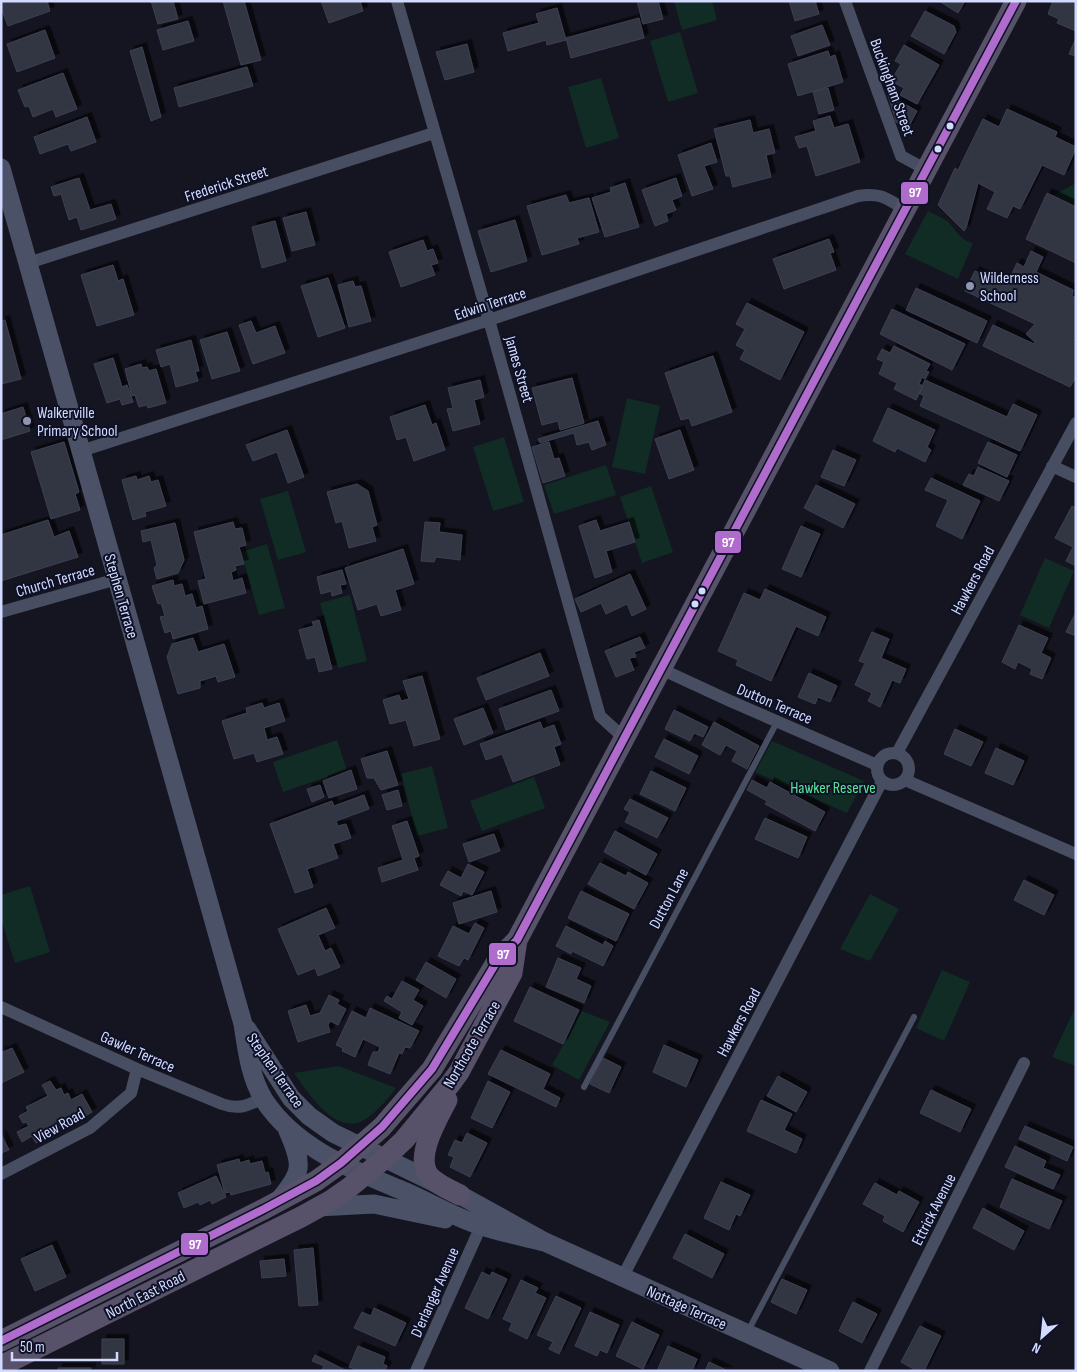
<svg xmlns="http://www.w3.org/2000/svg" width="1077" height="1372" font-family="'Sofia Sans Condensed',sans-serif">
<defs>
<filter id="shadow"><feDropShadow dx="4.5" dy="-4.5" stdDeviation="0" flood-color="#0009"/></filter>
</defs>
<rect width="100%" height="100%" fill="#141520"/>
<path fill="#112c24" d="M674,1H712L717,20L682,30Z
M680,32L698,93L668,102L650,41Z
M601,78L619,138L586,148L568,87Z
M1076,183V207L1052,196Z
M928,211C934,214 941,217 947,221C956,229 960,241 973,243L958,279L905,254Z
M627,398L660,406L645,474L612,467Z
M504,437L524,502L493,511L473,447Z
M606,465L616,495L554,514L544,485Z
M651,486L673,552L642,563L620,497Z
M288,491L306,552L278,560L260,499Z
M267,544L285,608L259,615L241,552Z
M1045,558L1074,571L1049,628L1020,615Z
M350,595L367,661L338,668L320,603Z
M337,740L347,770L283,792L273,762Z
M772,741L864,781L847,813L755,772Z
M432,766L448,828L417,836L401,774Z
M534,777L545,808L482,831L470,801Z
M30,886L50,952L15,963L1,919V895Z
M870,894L899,909L870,961L840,949Z
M942,970L970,982L944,1041L916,1028Z
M1076,1006V1066L1052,1057Z
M582,1011L610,1022L579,1080L552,1065Z
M339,1066L396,1088C389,1098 373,1116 362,1121C334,1135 307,1091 294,1073Z"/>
<path fill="#313442" stroke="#3e4054" filter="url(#shadow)" d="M1,1H47L50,11L8,26L1,8Z
M151,1H173L178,19L158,24Z
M223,1H244L261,60L241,65Z
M321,1H360L363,11L329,23Z
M637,1H658L663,19L643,24Z
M789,1H815L819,14L795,21Z
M939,1H965L958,13Z
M1053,1L1060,3V1H1076V31L1057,23L1059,19L1048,14Z
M557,8L566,40L547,45L546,40L508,51L503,33L539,23L536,14Z
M925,11L954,26L956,32L944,54L911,36Z
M639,18L644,38L571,58L566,38Z
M188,21L194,41L163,50L157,30Z
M822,25L830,45L798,56L791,36Z
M45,30L55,58L17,72L7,44Z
M1076,38V56L1069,54Z
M467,44L474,72L445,80L436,52Z
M904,45L939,65L917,104L900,95L904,88L891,81L901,64L895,61Z
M142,47L161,117L151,121L130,51Z
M828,51L830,57L835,55L843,82L798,96L788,64Z
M247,67L253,86L179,107L174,88Z
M63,73L77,109L56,117L53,109L33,117L29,106L25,107L18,90Z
M828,88L834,110L819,114L813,92Z
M888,95L917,111L908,128L896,122Z
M1007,109L1057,132L1055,137L1076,147V148L1064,175L1042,165L1020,209L1013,206L1007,218L987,209L995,192L978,183L966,228L964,231L938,205L955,168L958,170L983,119L999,127Z
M830,116L834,128L848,124L860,162L816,176L807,146L799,148L795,137L816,131L813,121Z
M87,117L96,142L71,151L68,144L40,154L34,137Z
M750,120L753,133L769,129L775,153L766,155L771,177L733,187L730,176H726L714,129Z
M711,143L717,162L704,166L713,189L692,196L678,155Z
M79,178L90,210L111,204L116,219L81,230L77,217L69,220L61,194L54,196L51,187Z
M676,178L682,196L672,200L676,210L666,214L668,221L655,226L642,190Z
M625,183L639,227L605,237L592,198L611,192L610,188Z
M1047,193L1076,207V263L1026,239Z
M566,195L569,203L589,198L599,232L577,238L579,244L542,255L527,206Z
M306,212L315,245L292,251L283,218Z
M515,220L527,261L491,272L478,231Z
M275,221L286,261L262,268L252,227Z
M829,239L834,252L830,253L836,270L784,289L773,259Z
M423,240L427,251L433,249L438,263L431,265L435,275L401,287L389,252Z
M1031,251L1043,257L1036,272L1073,290L1072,296L1076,298V338L1073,343L1076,344V377L1070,387L983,346L993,325L1034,344L1035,342L1026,334L1035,324L965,291L975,271L1006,286L1017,263L1024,267Z
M113,265L118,281L123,279L134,315L97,326L81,275Z
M328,278L345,328L318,337L301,286Z
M353,281L355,287L361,286L371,321L349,327L338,285Z
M916,288L987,321L977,343L906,310Z
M747,303L804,332L780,380L740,359L745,350L736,345L745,329L736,324Z
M892,309L965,344L952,370L880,334Z
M5,320L21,379L1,384V321Z
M251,321L256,333L275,326L285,353L253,364L239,325Z
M227,332L240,371L212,379L200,340Z
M191,340L199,371H195L198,381L176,387L170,364L161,367L156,350Z
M894,346L930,364L926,371L929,372L925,379L922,377L919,384L923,386L916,400L894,389L897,383L879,374L884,362L877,359L882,349L890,353Z
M713,356L732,412L692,426L689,418L681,420L665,373Z
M113,358L122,387L127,385L133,402L122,405L120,399L107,403L94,364Z
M141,364L142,368L147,367L149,371L156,369L166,403L148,408L147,405L139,407L135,395L132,396L125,369Z
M572,378L584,423L560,430L558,421L542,425L532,388Z
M480,380L484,397L474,400L480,424L453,431L447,409L453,408L448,388Z
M925,380L1007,417L1013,404L1037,415L1020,451L920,406L924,396L919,393Z
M425,405L432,425L436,423L445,450L414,461L406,437L397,440L390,417Z
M23,407L30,431L1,440V414Z
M888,408L935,430L927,447L931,450L925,462L897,448L895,452L873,441Z
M598,421L606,445L592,450L589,442L577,445L574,433L540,443L538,439Z
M287,430L304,477L288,483L277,452L253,461L246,445Z
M680,430L694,470L669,479L655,439Z
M64,442L79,492L75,494L80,510L51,519L31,452Z
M549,442L554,459L559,458L565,476L543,483L532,447Z
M988,442L1017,455L1007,477L978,463Z
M833,450L856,460L844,486L821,477Z
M978,467L1009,481L999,501L963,485L969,474L974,476Z
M136,476L137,480L149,476L151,482L158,480L166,506L145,512L146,516L133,520L122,480Z
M931,478L980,501L962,539L936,526L948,500L925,490Z
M357,484L368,491L377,525L372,527L376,541L349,548L342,521L336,523L327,492Z
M816,485L855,504L843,528L804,508Z
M1072,506L1076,508V566L1066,561L1073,547L1055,538Z
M48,520L54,537L69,531L78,557L1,581V535Z
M596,520L600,531L629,522L635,542L606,551L612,572L595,578L579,526Z
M233,522L235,529L242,528L246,545L239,547L244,564L235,566L236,570L231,572L233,581L242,578L246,593L204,604L198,581L206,579L194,532Z
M425,522L440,523L439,532L462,535L460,560L436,557L434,562L421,561Z
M175,523L184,560L178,573L157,579L154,568L157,565L151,540L143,542L141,531Z
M801,526L820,534L801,577L782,569Z
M403,549L414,584L395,590L401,610L381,616L377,604L358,610L345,568Z
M342,570L346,584L340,585L342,593L332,596L331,591L321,594L317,577Z
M630,574L646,609L632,616L627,604L606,614L601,603L581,612L575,599Z
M173,580L174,586L182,584L185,596L192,594L196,608L202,606L208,629L173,639L171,631L165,633L160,617L165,616L161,603L158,604L152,586Z
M765,589L826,617L818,636L796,626L771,681L736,665L738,660L718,651L744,593L760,600Z
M1076,612V636L1066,632Z
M319,620L332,669L319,672L315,657L307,659L299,630L314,626L312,622Z
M1019,625L1048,638L1041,653L1051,658L1042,679L1030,674L1032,669L1018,662L1015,669L1002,662Z
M872,632L889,639L881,658L906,669L900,683L892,680L880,707L868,701L872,693L855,685L865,663L859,661Z
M640,637L645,648L634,652L636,657L629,658L634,670L616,677L605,651Z
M193,638L198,652L224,644L235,677L218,682L216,676L200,681V688L178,694L167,657L172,644Z
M540,653L549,676L486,700L477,678Z
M809,673L837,686L830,702L818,697L815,704L798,697Z
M422,676L440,739L414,746L406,720L390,724L383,700L399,695L401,701L409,699L403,681Z
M551,690L559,711L506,730L499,709Z
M262,703L264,708L279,703L285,721L264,728L267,740L277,737L283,754L257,762L254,753L234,759L222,721L247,713L246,708Z
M483,708L493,733L464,745L454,719Z
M674,710L708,727L703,737L694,733L690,741L665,729Z
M540,722L543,729L554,725L561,744L554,747L560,765L513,782L502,754L486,760L480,744Z
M714,722L759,746L747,769L732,761L737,751L726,745L720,755L702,745Z
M955,729L983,742L971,766L944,754Z
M664,739L698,756L689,774L655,757Z
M996,748L1024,761L1013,785L985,773Z
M387,751L398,785L381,790L374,778H367L361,759Z
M351,770L357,789L329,798L323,781Z
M651,771L686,788L675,811L640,794Z
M752,780L767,788L770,782L825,812L815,831L765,804L767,801L747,790Z
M320,785L324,797L312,802L307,789Z
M398,790L402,806L387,810L382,795Z
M364,795L369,809L336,821L338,826L346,824L351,838L333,844L338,858L307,869L313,887L295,893L270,824L332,801L334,806Z
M630,799L668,818L657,838L625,822L630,812L624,809Z
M765,818L807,837L798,858L755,839Z
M407,821L419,856L414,858L418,870L382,882L378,868L403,860L392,826Z
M615,831L657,854L646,875L604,852Z
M494,834L500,851L469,862L463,844Z
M600,863L626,876L628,872L648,883L634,909L588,884Z
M468,864L484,872L472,895L463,891L461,896L440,885L448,871L461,878Z
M1024,880L1054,895L1044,915L1014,900Z
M491,891L497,912L459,924L453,903Z
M581,891L629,914L616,941L568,918Z
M326,908L335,928L318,935L325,951L331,948L340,967L318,976L315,968L298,975L278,929Z
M475,923L484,928L468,960L464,958L459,966L438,956L453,926L469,934Z
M566,926L603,945L605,941L613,946L603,966L572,951L571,954L556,946Z
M558,958L581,968L576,979L591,986L584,1003L546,987Z
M426,962L456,979L446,998L416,980Z
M402,981L419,990L413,1000L423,1006L412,1025L399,1018L402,1012L384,1001L387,996L392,999Z
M530,987L579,1010L563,1044L514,1021Z
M329,995L339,1000L337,1004L346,1009L338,1025L330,1021L328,1025L330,1032L298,1042L288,1011L306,1005L310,1016L320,1013Z
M370,1008L419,1031L410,1048L405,1047L402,1054L399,1053L390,1074L368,1065L373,1052H378L380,1047L363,1039L355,1057L342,1051L343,1048L336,1045L352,1011L366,1018Z
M664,1045L698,1060L686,1087L653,1072Z
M12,1048L24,1072L1,1083V1050L3,1052Z
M501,1050L550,1074L543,1089L560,1098L556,1107L488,1074Z
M603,1058L621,1067L609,1093L590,1084Z
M778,1076L807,1092L796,1112L767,1096Z
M50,1081L56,1090L61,1088L64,1095L68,1093L71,1100L82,1094L92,1112L79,1120L75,1113L64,1119L66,1124L55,1130L52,1125L45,1128L48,1136L36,1143L32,1136L22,1142L17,1132L29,1126L26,1122L23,1123L19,1116L28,1111L26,1107L48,1096L42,1085Z
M488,1081L510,1092L492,1128L471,1118Z
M931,1090L971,1109L960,1132L920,1113Z
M761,1100L792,1114L784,1130L802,1139L796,1153L747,1131Z
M1025,1126L1073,1147L1067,1161L1019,1139Z
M467,1133L487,1143L470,1177L450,1167L454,1157L448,1155L455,1140L462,1143Z
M1,1134L9,1150L1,1153Z
M1015,1146L1046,1161L1043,1168L1060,1175L1053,1189L1005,1167Z
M239,1159L240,1163L249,1160L250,1164L262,1161L265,1173L268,1172L271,1184L231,1195L230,1192L225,1193L217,1165Z
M216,1176L226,1197L212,1204L210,1200L200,1205L198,1202L184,1208L178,1193Z
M1012,1179L1062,1201L1049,1229L1000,1207Z
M721,1182L750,1195L740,1216L736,1214L729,1230L704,1218Z
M875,1183L897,1195L899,1191L919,1202L903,1232L883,1221L885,1216L863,1204Z
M983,1208L1024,1231L1014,1250L973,1228Z
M685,1234L724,1254L712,1278L673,1258Z
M52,1245L66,1277L35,1291L21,1259Z
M313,1248L318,1305L299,1306L294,1250Z
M284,1259L286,1276L262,1278L260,1261Z
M482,1272L490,1276L492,1272L507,1279L488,1319L465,1308Z
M782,1279L807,1290L796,1314L771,1302Z
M521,1280L538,1288L535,1293L546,1298L527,1339L509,1330L512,1323L503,1319Z
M556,1296L581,1308L559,1354L549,1349L553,1342L537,1335Z
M853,1302L877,1314L862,1343L839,1331Z
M374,1308L406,1323L395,1346L354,1328L362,1312L371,1316Z
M590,1312L619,1325L607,1353L600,1350L597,1356L575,1346Z
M632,1322L659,1335L643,1369L616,1356Z
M920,1326L941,1336L924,1371H917L901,1362Z
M102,1339H124V1364H102Z
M358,1346L385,1357L383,1364L387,1366L385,1371L374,1369V1371H359L349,1367Z
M668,1346L697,1359L692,1371H657Z
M315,1355L347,1371H321L324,1366L312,1361Z
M709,1362L728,1371H705Z
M58,1368H91V1371H58Z"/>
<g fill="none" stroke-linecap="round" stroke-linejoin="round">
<path stroke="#484e61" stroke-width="6" d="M584,1087L777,722
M747,1333L914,1017"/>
<path stroke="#484e61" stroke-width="12" d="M397,1L489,320L600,716L623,737
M845,1L901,156L927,170
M28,263L434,133
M81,451L489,320L858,196C881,192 887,199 906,210
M1052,466L1076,477
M1,612L117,579
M661,669L728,700L877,765
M877 769a16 16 0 1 1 32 0a16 16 0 1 1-32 0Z
M897,753L1076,423
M905,780L1076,854
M1,1007L137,1069L222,1104C238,1110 248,1106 263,1098
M1,1174L90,1128L131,1093L137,1069
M622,1278L882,781
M416,1371L481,1226
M870,1371L1024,1063"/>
<path stroke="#4b5167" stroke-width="19" d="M1,168L243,1024C247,1050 250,1077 264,1100C297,1150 354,1170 406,1192C431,1203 456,1218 482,1226C503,1233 524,1237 545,1242
M247,1029L291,1098L309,1116L333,1133L460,1195L545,1242L830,1371
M279,1200C303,1172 303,1165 288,1131
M318,1207L374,1204L445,1219"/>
<path stroke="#58516a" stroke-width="21" d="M447,1100C438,1118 413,1158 430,1177C438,1185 450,1190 460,1195
M1,1341L264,1209L316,1181L341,1163L382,1127L432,1069L499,958L517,940C681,626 851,315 1016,1
M1,1366L301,1217L330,1201L350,1187L384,1159L404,1140L451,1083L459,1072L512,973L517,940"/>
<defs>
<path id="bus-1" d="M1,1341L264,1209L316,1181L341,1163L382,1127L432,1069L499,958L517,940C681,626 851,315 1016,1"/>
</defs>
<use href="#bus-1" stroke="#0e1126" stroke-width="11"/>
<use href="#bus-1" stroke="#b06ccc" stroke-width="8"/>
</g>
<g fill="#d2dbff" stroke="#0e1126" stroke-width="2">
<circle cx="950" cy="126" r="4.5"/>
<circle cx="938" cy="149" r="4.5"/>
<circle cx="702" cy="591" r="4.5"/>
<circle cx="695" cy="604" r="4.5"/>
</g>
<g fill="#9096b1" stroke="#0e1126" stroke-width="2">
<circle cx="970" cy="286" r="5"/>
<circle cx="27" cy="421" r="5"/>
</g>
<g text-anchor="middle" stroke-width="4" stroke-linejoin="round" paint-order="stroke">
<g font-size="16" fill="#d2dbff" stroke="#0e1126">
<text transform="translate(893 87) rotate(70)" y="6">Buckingham Street</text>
<text transform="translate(226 183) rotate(-18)" y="6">Frederick Street</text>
<text transform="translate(490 303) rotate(-18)" y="6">Edwin Terrace</text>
<text transform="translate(520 369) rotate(74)" y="6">James Street</text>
<text transform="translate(55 580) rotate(-16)" y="6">Church Terrace</text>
<text transform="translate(972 580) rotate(-62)" y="6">Hawkers Road</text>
<text transform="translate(122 596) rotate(74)" y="6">Stephen Terrace</text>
<text transform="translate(775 703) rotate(23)" y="6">Dutton Terrace</text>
<text transform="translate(668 898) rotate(-62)" y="6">Dutton Lane</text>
<text transform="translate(738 1022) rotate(-62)" y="6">Hawkers Road</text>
<text transform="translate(471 1044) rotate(-60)" y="6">Northcote Terrace</text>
<text transform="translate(138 1051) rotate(24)" y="6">Gawler Terrace</text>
<text transform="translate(276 1070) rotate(55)" y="6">Stephen Terrace</text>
<text transform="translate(59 1125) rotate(-29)" y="6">View Road</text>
<text transform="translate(933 1209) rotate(-63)" y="6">Ettrick Avenue</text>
<text transform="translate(434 1292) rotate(-66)" y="6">D'erlanger Avenue</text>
<text transform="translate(145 1294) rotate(-27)" y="6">North East Road</text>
<text transform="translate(687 1307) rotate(24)" y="6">Nottage Terrace</text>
</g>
<g font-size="16" fill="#d2dbff" stroke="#0e1126" text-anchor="start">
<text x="980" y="283">Wilderness<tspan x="980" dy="18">School</tspan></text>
<text x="37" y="418">Walkerville<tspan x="37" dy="18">Primary School</tspan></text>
</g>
<g font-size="16" fill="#59e496" stroke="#0e1126">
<text x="833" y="793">Hawker Reserve</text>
</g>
</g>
<g stroke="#0e1126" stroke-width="2">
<rect x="900" y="181" width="29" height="24" rx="5" fill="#b06ccc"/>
<rect x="714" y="530" width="28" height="24" rx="5" fill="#b06ccc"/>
<rect x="488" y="942" width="29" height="24" rx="5" fill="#b06ccc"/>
<rect x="180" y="1232" width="29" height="24" rx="5" fill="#b06ccc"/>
</g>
<g font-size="14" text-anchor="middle" font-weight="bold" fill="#fff">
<text x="915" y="197">97</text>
<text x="728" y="547">97</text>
<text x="503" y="959">97</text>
<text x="195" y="1249">97</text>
</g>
<rect width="1077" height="1372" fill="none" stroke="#d2dbff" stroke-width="5"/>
<g transform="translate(1042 1337) rotate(207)" stroke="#0e1126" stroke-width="4" paint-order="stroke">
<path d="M0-4L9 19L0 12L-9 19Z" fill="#d2dbff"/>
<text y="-8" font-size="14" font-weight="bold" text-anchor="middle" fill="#d2dbff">N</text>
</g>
<path d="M12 1352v8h105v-8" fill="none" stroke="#d2dbff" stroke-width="2.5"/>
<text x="20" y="1352" font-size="15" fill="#d2dbff" stroke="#0e1126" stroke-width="4" paint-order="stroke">50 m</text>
</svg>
